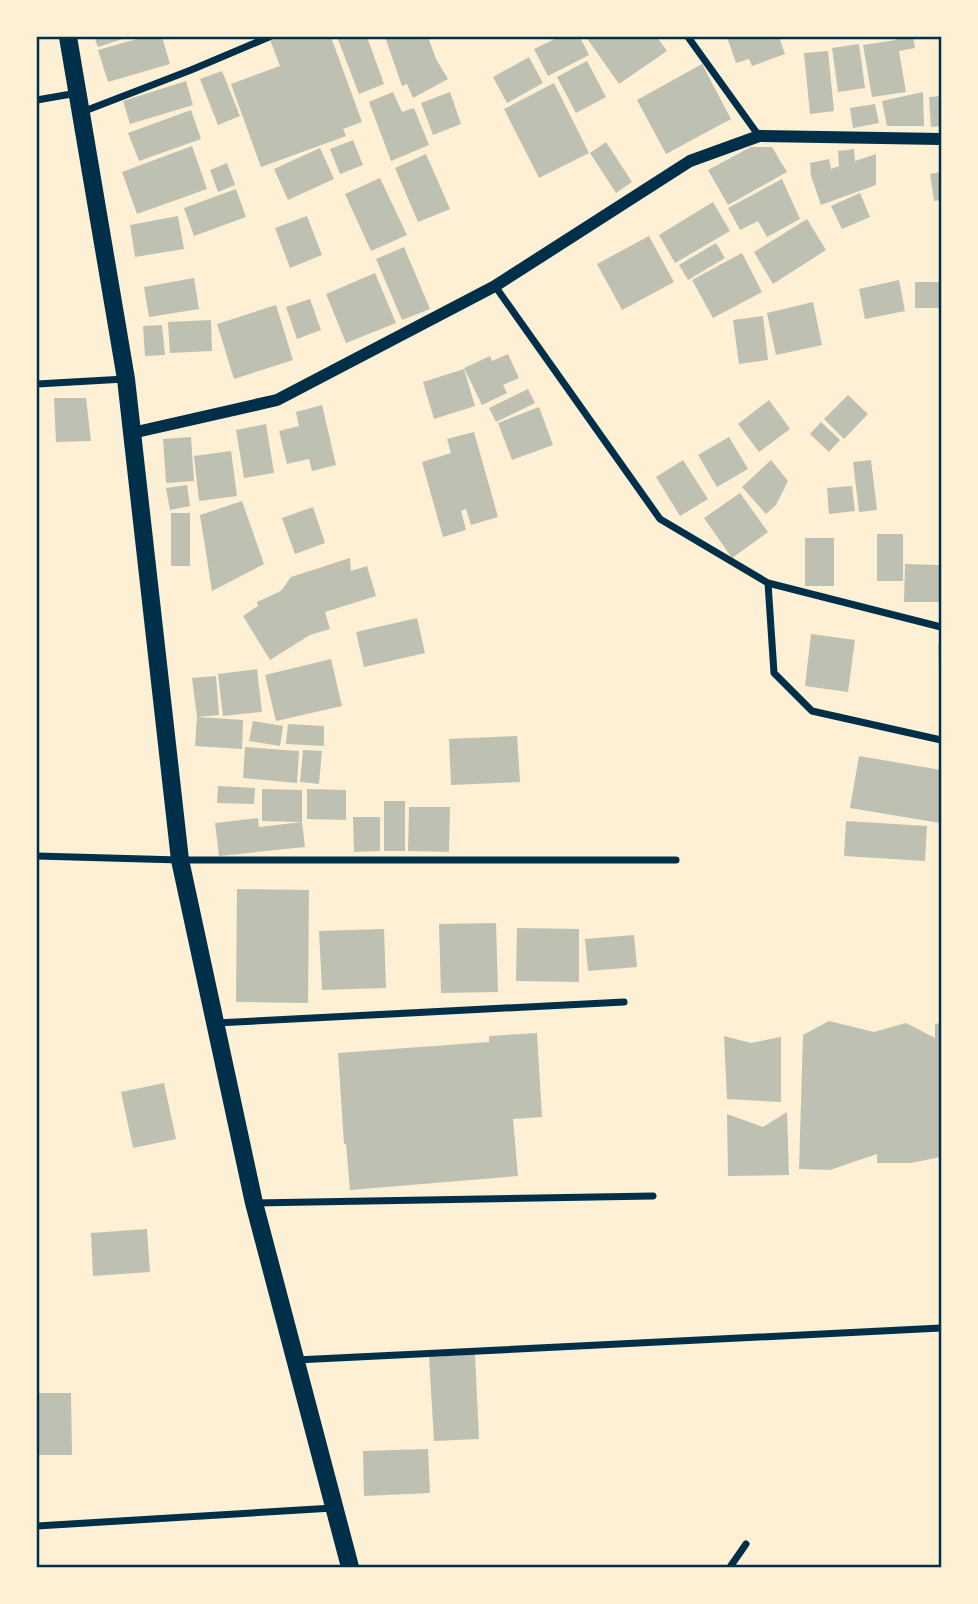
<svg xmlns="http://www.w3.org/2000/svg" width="978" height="1604" font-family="Raleway,sans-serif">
<rect width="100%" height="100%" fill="#fdf0d5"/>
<path fill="#bec0b2" d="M94,37H129L98,47Z
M144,37H162L170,64L108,82L98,50Z
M269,37H331L362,122L343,129L346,136L261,167L231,84L280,66Z
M337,37H367L384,84L359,94Z
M385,37H428L436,59L448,79L413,98L407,84L402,86Z
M559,37H580L589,55L548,76L534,49Z
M586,37H657L667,51L619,84Z
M727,37H779L785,54L752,66L749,59L736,63Z
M896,37H913L915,48L899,51L906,92L872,97L863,45L896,40Z
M859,44L865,88L838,92L832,48Z
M828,51L834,111L810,114L804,53Z
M529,57L543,83L507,103L493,77Z
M587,61L606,97L576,113L557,77Z
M702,64L731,119L666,154L637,100Z
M222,71L240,116L218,125L200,79Z
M186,81L193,105L130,124L123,101Z
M554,83L589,153L539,178L504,109Z
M393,92L402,112L414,108L429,145L391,161L369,102Z
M450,92L461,124L433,135L421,103Z
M923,92L924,126H887L882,101Z
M941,96V126L931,127L929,97Z
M875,104L879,123L853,128L850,108Z
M191,110L201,139L139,161L128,133Z
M353,140L363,165L340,174L330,149Z
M606,142L632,182L616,193L590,153Z
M192,146L207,189L137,214L122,172Z
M751,147H772L787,172L728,205L708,170Z
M320,148L334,179L288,200L274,169Z
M854,149L855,161L876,154V185L821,205L811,176L810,163L829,159L831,169L839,166L838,151Z
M426,154L450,209L418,222L395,168Z
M227,163L235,185L218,192L210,170Z
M941,172V200L934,201L930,174Z
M380,178L407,235L371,251L345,194Z
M782,179L800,219L767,237L758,221L740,230L728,208Z
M236,189L246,217L194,236L184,208Z
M860,193L870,217L842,229L831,206Z
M713,202L730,231L675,263L659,235Z
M178,216L184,249L135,257L130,225Z
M307,216L322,255L290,268L275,228Z
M807,219L826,250L773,284L754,252Z
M649,236L674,282L622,310L597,264Z
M716,243L725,258L688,280L679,265Z
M404,247L430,309L402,320L376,259Z
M742,253L762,292L713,318L692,280Z
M375,273L396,323L346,343L326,294Z
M194,278L199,309L149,317L144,287Z
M899,280L905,311L865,319L859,289Z
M915,282H941V308H915Z
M310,299L321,330L297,339L286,307Z
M813,302L822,345L776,355L767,313Z
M276,305L293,360L234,379L217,324Z
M763,316L768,360L739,364L733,320Z
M211,320L212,351L170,353L168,322Z
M162,325L165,355L145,356L143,326Z
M508,354L519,378L503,385L507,393L482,405L464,368L490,356L492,361Z
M464,369L475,406L434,419L423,382Z
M528,389L535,403L496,422L489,408Z
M848,395L868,414L844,439L824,419Z
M54,398H86L91,441L56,442Z
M769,400L790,429L759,452L738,424Z
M322,405L336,465L312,471L309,459L287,464L279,431L299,426L296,412Z
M539,407L553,445L512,460L498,423Z
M821,422L840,440L829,452L810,434Z
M266,424L274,473L244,478L236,430Z
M474,432L498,517L471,525L466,509L461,511L466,530L443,537L422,462L451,453L447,439Z
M191,437L194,481L166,483L163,439Z
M729,437L748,469L717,487L698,455Z
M231,451L237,496L199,501L194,456Z
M683,460L708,499L680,516L656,477Z
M771,460L788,481L776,505L766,514L742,487Z
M871,460L877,510L859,512L853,462Z
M187,485L190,506L170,510L166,488Z
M852,486L855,511L829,514L827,488Z
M740,493L768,532L732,558L704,518Z
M242,501L264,564L212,591L200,515Z
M313,507L325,543L295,554L282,518Z
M171,513H190V566H171Z
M877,534H903V581H877Z
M805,538H834V586H805Z
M350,558L351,571L367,566L376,596L325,612L330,629L310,635L270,660L243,616L258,606L257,602L281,591L291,577Z
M905,564L939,565V602H904Z
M417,618L425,653L364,667L356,632Z
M811,634L855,640L848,692L805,686Z
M938,645H941V671H939Z
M331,659L342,706L276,721L265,675Z
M257,669L262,712L223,716L218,674Z
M216,676L219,715L197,717L192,678Z
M197,717L243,720L242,749L195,746Z
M253,721L283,726L280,746L249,741Z
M288,724L324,726V746L286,744Z
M517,736L520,782L451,785L449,739Z
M245,747L299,751L297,783L243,778Z
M303,750L322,751L319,784L300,782Z
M859,756L941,770L940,823L850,808Z
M218,786L255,788L254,804L217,803Z
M262,789L302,790V822L262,821Z
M307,789L346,790V820L307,819Z
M384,801H405V851H384Z
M409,807H450L449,852L408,851Z
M353,817H380V851L354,852Z
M258,818L259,827L302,822L305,847L219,856L215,823Z
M846,821L927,826L925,861L844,856Z
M237,889L309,890L308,1003L236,1002Z
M496,923L498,992L441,993L439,924Z
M517,928L579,929V982L516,981Z
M384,929L386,988L322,990L319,931Z
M634,935L637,967L588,971L585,939Z
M829,1021L874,1032L906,1023L935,1038V1024L941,1023V1157L911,1163H877V1154L830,1170L799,1169L803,1035Z
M537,1033L542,1117L513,1119L518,1176L350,1190L346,1144H344L338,1053L489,1042V1036Z
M724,1036L751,1043L781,1037V1102L727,1099Z
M164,1083L176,1139L133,1148L121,1092Z
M787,1112L789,1175L728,1176L727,1114L763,1127Z
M147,1229L150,1272L93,1276L91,1233Z
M475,1354L479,1439L434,1441L429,1357Z
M37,1393H71L72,1455H37Z
M428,1449L430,1493L364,1496L363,1451Z"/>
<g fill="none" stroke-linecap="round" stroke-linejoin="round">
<path stroke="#003049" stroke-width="7" d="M688,37L759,136
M37,100L77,93
M82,112L191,70L269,37
M495,286L660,519L768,583L941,627
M37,384L125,379
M768,583L774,673L812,711L941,740
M37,856L180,860H676
M216,1023L624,1002
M255,1203L653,1196
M296,1360L941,1328
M37,1526L333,1508
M730,1567L746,1544"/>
<path stroke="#003049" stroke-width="12" d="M132,433L277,400L495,286L690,161L759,136L941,139"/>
<path stroke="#003049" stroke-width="18" d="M68,37L126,379L180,860L254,1203L350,1567"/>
</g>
<rect width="978" height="1604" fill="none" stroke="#fdf0d5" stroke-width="77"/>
<rect x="38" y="38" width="902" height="1528" fill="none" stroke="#003049" stroke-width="2.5"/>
</svg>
